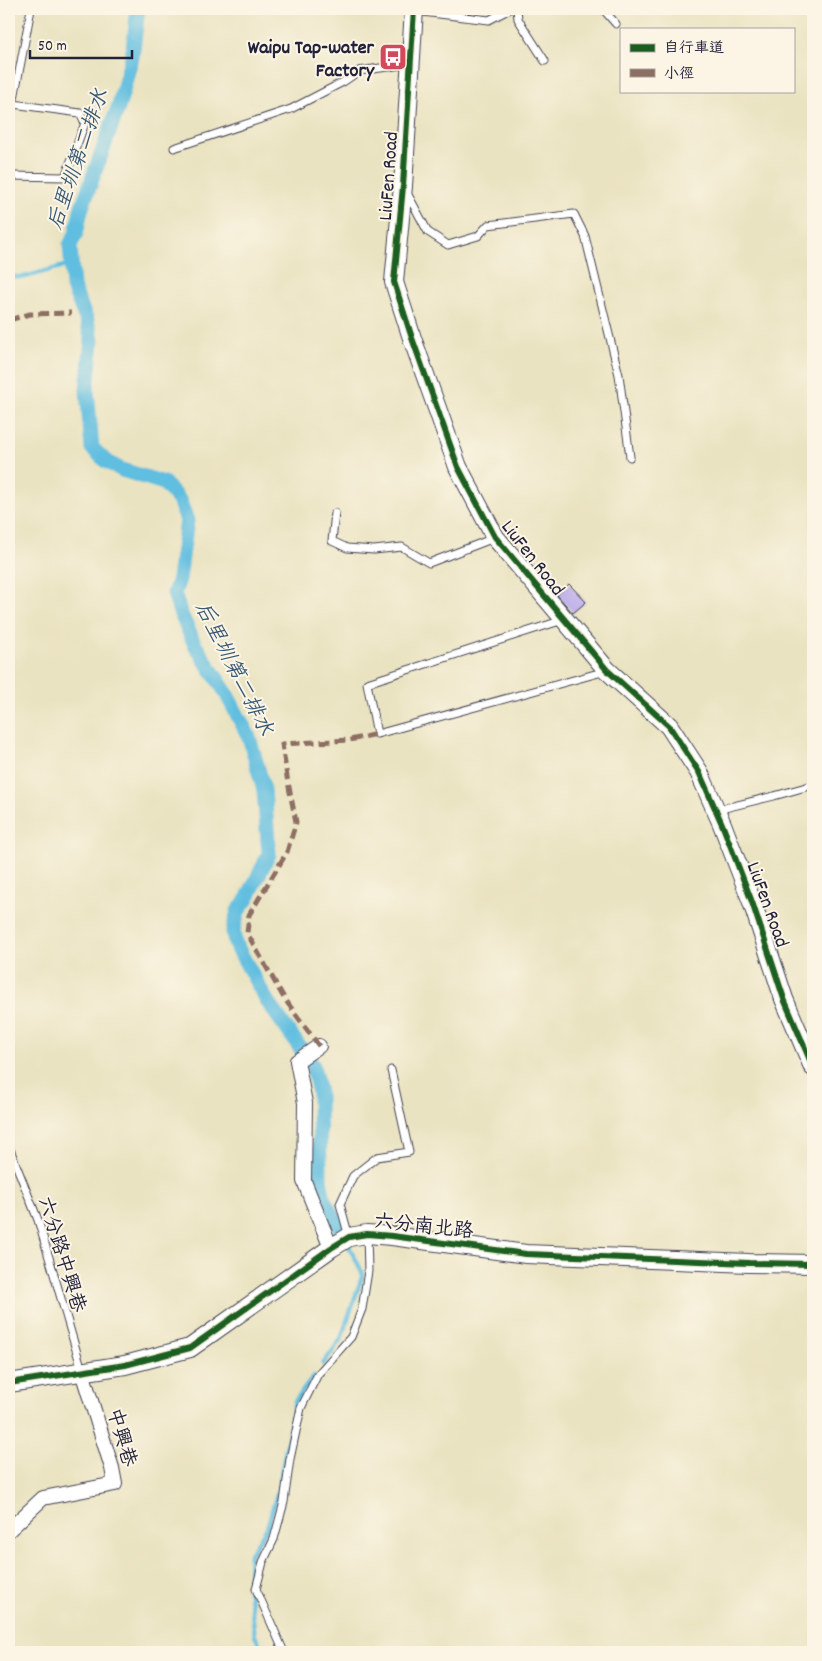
<svg xmlns="http://www.w3.org/2000/svg" width="822" height="1661" font-family="Dekko,'LXGW WenKai TC',sans-serif">
<rect width="100%" height="100%" fill="#fcf5e5"/>
<filter id="ink" filterUnits="userSpaceOnUse"><feTurbulence type="fractalNoise" baseFrequency=".02" numOctaves="2"/><feDisplacementMap in="SourceGraphic" scale="10" xChannelSelector="R" yChannelSelector="G"/><feConvolveMatrix kernelMatrix="1 2 1 2 8 2 1 2 1" color-interpolation-filters="sRGB"/></filter>
<filter id="wash" filterUnits="userSpaceOnUse"><feTurbulence type="fractalNoise" baseFrequency=".0096" numOctaves="4" result="noise"/><feDisplacementMap in="SourceGraphic" scale="20" xChannelSelector="R" yChannelSelector="G"/><feGaussianBlur stdDeviation="1.12" result="paint"/><feColorMatrix in="noise" values="0 0 0 0 0 0 0 0 0 0 0 0 0 0 0 0 0 1.4 0 .05"/><feComposite in="paint" operator="in"/></filter>
<g filter="url(#wash)">
<rect width="100%" height="100%" fill="#eae3c1"/>
<g fill="none" stroke-linecap="round" stroke-linejoin="round">
<path stroke="#61bee0" stroke-width="4.5" d="M9,277H25L71,264
M323,1364L341,1339L363,1274L349,1246
M264,1652L255,1636L249,1588L250,1554L267,1528L279,1487L295,1401L314,1376"/>
<path stroke="#61bee0" stroke-width="15" d="M138,9L132,57L119,105L81,210L76,234L70,245L73,287L87,321L92,340L87,390L92,448L107,462L122,470L164,483L179,500L187,520L179,579L174,593L180,612L195,645L225,691L249,737L264,790L269,854L247,899L238,911L233,931L235,943L267,1001L313,1066L319,1093L320,1179L324,1200L340,1228"/>
</g>
<g id="blocks">
<path fill="#baabea" d="M569,584L586,602L573,613L557,595Z"/>
</g>
</g>
<g filter="url(#ink)">
<use href="#blocks" fill-opacity="0" stroke="#403f4f" stroke-width="1"/>
<g fill="none" stroke-linecap="round" stroke-linejoin="round">
<defs>
<path id="service" d="M517,9L518,19L545,61
M603,9L616,24
M414,11L489,20L510,9
M9,105L13,104L31,9
M174,148L291,109L343,82L359,71L409,64
M9,176L65,177L85,123L80,113L13,104
M407,193L428,232L448,245L478,236L488,225L574,214L585,236L619,375L630,457
M335,513L332,541L347,548L374,550L402,547L429,563L494,538
M563,620L367,683L377,734L606,671
M717,810L774,796L813,785
M9,1147L38,1220L82,1370
M349,1237L340,1204L353,1176L377,1157L409,1152L391,1070
M284,1652L256,1589L263,1562L274,1539L284,1502L290,1459L301,1408L318,1374L351,1337L362,1309L368,1271L367,1234"/>
<path id="minor" d="M319,1046L297,1061L305,1103L304,1181L331,1248
M9,1530L43,1498L115,1484L112,1468L82,1372"/>
<path id="tertiary" d="M414,9L403,186L394,282L412,338L458,467L495,537L607,670L669,726L699,772L722,824L752,902L784,999L813,1067
M9,1383L125,1365L190,1348L331,1248L349,1237L367,1234L392,1236L526,1254L749,1263L813,1264"/>
</defs>
<use href="#service" stroke="#403f4f" stroke-width="9"/>
<use href="#minor" stroke="#403f4f" stroke-width="16"/>
<use href="#tertiary" stroke="#403f4f" stroke-width="20"/>
<use href="#service" stroke="#fff" stroke-width="7"/>
<use href="#minor" stroke="#fff" stroke-width="14"/>
<use href="#tertiary" stroke="#fff" stroke-width="18"/>
<path stroke="#8d6e63" stroke-width="5" stroke-dasharray="10 5" stroke-linecap="butt" d="M9,320L30,314L71,313
M319,1046L284,998L247,933L249,915L287,852L296,822L287,777L282,744L350,740L377,734"/>
<defs>
<path id="cycleway" d="M414,9L403,186L394,282L412,338L458,467L495,537L607,670L669,726L699,772L722,824L752,902L784,999L813,1067
M9,1383L125,1365L190,1348L331,1248L349,1237L367,1234L392,1236L526,1254L749,1263L813,1264"/>
</defs>
<use href="#cycleway" stroke="#fcf5e5" stroke-width="9"/>
<use href="#cycleway" stroke="#1b5e20" stroke-width="6"/>
</g>
</g>
<defs>
<symbol id="bus-square" viewBox="-11 -11 22 22"><rect x="-9" y="-9" width="18" height="18" rx="4" fill="#d1495b" stroke="#fcf5e5"/><path d="M-5-6H5V4H4V6H2V4H-2V6H-4V4H-5ZM-3.5-4V0h7V-4ZM-3.5 1.2v1.5H-2V1.2ZM2 1.2v1.5H3.5V1.2Z" fill="#fff"/></symbol>
</defs>
<g fill-rule="evenodd">
<use href="#bus-square" x="377" y="41" width="32" height="32"/>
</g>
<g text-anchor="middle" stroke-width="4" stroke-linejoin="round" paint-order="stroke">
<g font-size="20" font-weight="bold" fill="#22223b" stroke="#fcf5e5" text-anchor="end">
<text x="374" y="53">Waipu Tap-water<tspan x="374" dy="23">Factory</tspan></text>
</g>
<g font-size="20" fill="#22223b" stroke="#fcf5e5">
<text transform="translate(387 176) rotate(-86)" y="7">LiuFen Road</text>
<text transform="translate(534 557) rotate(52)" y="7">LiuFen Road</text>
<text transform="translate(769 904) rotate(70)" y="7">LiuFen Road</text>
<text transform="translate(424 1225) rotate(6)" y="7">六分南北路</text>
<text transform="translate(63 1254) rotate(73)" y="7">六分路中興巷</text>
<text transform="translate(123 1437) rotate(74)" y="7">中興巷</text>
</g>
<g font-size="21" font-style="italic" fill="#385975" stroke="#fcf5e5">
<text transform="translate(77 159) rotate(-71)" y="7">后里圳第二排水</text>
<text transform="translate(235 668) rotate(63)" y="7">后里圳第二排水</text>
</g>
</g>
<rect width="822" height="1661" fill="none" stroke="#fcf5e5" stroke-width="30"/>
<rect x="620" y="28" width="175" height="65" fill="#fcf5e5" stroke="#a5a1a1"/>
<rect x="630" y="44" width="25" height="8" fill="#1b5e20" stroke="#a5a1a1"/>
<text x="664" y="52" font-size="15" fill="#22223b">自行車道</text>
<rect x="630" y="69" width="25" height="8" fill="#8d6e63" stroke="#a5a1a1"/>
<text x="664" y="78" font-size="15" fill="#22223b">小徑</text>
<path d="M30 50v8h102v-8" fill="none" stroke="#22223b" stroke-width="2.5"/>
<text x="38" y="50" font-size="15" fill="#22223b" stroke="#fcf5e5" stroke-width="4" paint-order="stroke">50 m</text>
</svg>
